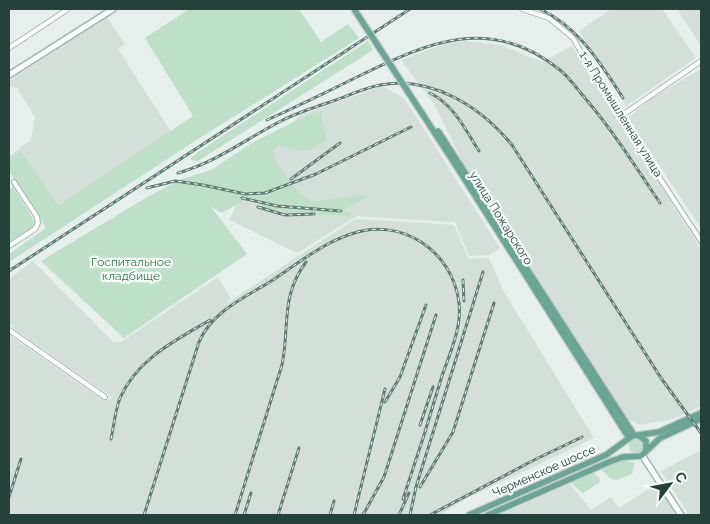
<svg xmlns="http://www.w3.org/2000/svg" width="710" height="524" font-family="Raleway,sans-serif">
<rect width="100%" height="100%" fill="#e6efeb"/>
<path fill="#d4dfda" d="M611,9H662L696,58L626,106L579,31Z
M677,9H701V46Z
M107,17L125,44L118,49L175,138L47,225L9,167V156L31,140L35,117L18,90L20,89L9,86V81Z
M465,41L501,45L542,62L572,46L701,249V406L673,419L639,425L626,418L465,167L434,104L401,60L445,44Z
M701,69V228L628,118L652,98Z
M382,86L404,98L500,248L489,255L469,256L455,222L357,216L297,253L229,220L240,198L273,154L276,143L299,116Z
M355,219L454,225L469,259L489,258L504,292L594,438L466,499L439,515H9V335L103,400L113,398L15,330L9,322V279L33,261L113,342H121L218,277L231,299L224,305Z
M701,450V515H689L661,471Z
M570,484L591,510L611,497L619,508L657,484L677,515H499Z"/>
<path fill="#bfe0c8" d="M189,9H299L321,42L348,24L359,38L206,134L9,262V254L46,228L9,171V159L21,151L58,206L193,116L145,38Z
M368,41L373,50L198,161L191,160V158L198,152Z
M322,111V121L327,140C300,155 308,152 279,145L273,150C278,171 295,190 312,202L363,195L368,197L341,211L352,213L348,217L340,215H313L297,217L278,209L270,210L253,201H243L222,213L211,207L247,254L124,338L41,261L149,196L182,179L211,170L252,143L301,118Z
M13,187L37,225L9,243V190Z
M629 446a7 7 0 1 1 14 0a7 7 0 1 1-14 0Z
M620,460L635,463L632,474L616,480C609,478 604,474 601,468Z
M592,471L600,479V482L583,493L570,482Z"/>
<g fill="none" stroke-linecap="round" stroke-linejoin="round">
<defs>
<path id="street" d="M522,9L549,18L573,38L613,107L701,241
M9,48L68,9
M621,116L701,61
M9,246L35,229L38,223L37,217L14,182
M9,330L105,397"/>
<path id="secondary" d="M9,75L113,9
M642,455L681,515"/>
<path id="primary" d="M460,165L634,435
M457,167L629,438
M638,435L646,441V451
M469,515L606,455L632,436L659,432L701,413
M488,515L609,462L623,457L641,456L660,438L701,419"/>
</defs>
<use href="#street" stroke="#a8b8b2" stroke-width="6"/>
<use href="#secondary" stroke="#a4bbb3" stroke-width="8"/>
<use href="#primary" stroke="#c2cac8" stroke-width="8"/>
<use href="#street" stroke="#fff" stroke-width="4"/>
<use href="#secondary" stroke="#fff" stroke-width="5"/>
<use href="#primary" stroke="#6aa596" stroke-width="5.5"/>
<defs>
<path id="rail" d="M540,9C579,27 600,63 623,98
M430,93C454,105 465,129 479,151
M267,120C298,106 329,91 359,76C429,42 491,14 560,70C570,78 577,89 585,98C613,131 636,167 660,203
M178,173C217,162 247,138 283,120C299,112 316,107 333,101C348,96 364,88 380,85C432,76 480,106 512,145L661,378L701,433
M291,179L340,143
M147,188L175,181L203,185L245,194L265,193L316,174L411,127
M242,198L277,206L341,211
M258,207L285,215L314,214
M9,271L410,9
M463,280L464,301
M385,402L400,377L426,305
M420,425L433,387
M111,439C114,426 115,411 120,398C137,359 176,340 210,320
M420,487L453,432L494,303
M9,497L21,459
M144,515L199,342C212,311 246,297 273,280C297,264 323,243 351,234C401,216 453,251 459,303C462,327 450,353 442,376C430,417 417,458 403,499
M235,515L282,365C290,326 280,297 306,262
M244,515L251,493
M278,515L299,448
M330,515L334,501
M354,515L385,389
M363,515L384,477L436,315
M399,515L409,493
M410,515L416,487L483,272
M430,515L534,460L582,437"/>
</defs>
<use href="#rail" stroke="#5f7d75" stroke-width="3"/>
<use href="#rail" stroke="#f7fbf9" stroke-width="1" stroke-dasharray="4" stroke-linecap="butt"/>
<defs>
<path id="primary-bridge" d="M354,9L457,167
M438,131L460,165"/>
</defs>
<use href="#primary-bridge" stroke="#c2cac8" stroke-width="8" stroke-linecap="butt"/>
<use href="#primary-bridge" stroke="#6aa596" stroke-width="5.5"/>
</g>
<g text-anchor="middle" stroke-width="4.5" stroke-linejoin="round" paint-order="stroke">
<g font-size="12" fill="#24423a" stroke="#f7fbf9">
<text transform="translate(621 114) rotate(58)" y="4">1-я Промышленная улица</text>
<text transform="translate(501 218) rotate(58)" y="4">улица Пожарского</text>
<text transform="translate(544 471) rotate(-24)" y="4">Черменское шоссе</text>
</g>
<g font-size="12" fill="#2d7a4b" stroke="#f7fbf9">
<text x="131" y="266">Госпитальное<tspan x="131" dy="14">кладбище</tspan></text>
</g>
</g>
<rect width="710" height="524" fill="none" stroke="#24423a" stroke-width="20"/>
<g transform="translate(670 484) rotate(58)" stroke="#f7fbf9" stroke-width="4" paint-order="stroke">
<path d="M0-4L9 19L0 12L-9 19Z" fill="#24423a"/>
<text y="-8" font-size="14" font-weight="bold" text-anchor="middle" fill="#24423a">С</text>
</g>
</svg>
